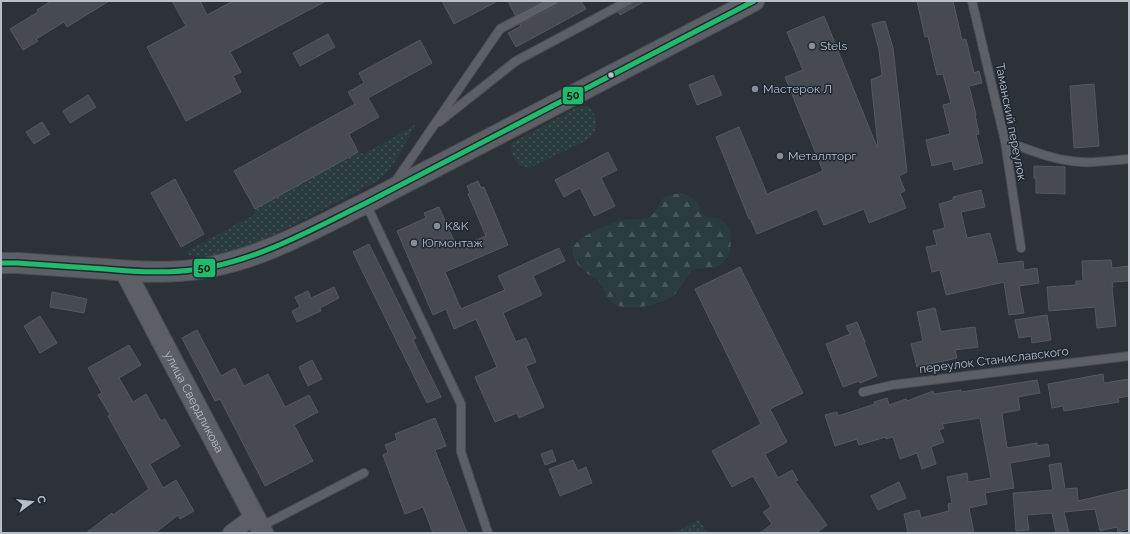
<svg xmlns="http://www.w3.org/2000/svg" width="1130" height="534" font-family="Raleway,sans-serif">
<defs>
<pattern id="grass-dots" width="8" height="8" patternUnits="userSpaceOnUse"><rect width="8" height="8" fill="#2a3c3e"/><path d="M2 2h.1M6 6h.1" fill="none" stroke="#475658" stroke-width="1.8" stroke-linecap="round"/></pattern>
<pattern id="forest-firs" width="22" height="20" patternUnits="userSpaceOnUse"><rect width="22" height="20" fill="#2a3c3e"/><path d="M5 1l3.5 6h-7zM16 11l3.5 6h-7z" fill="#475658"/></pattern>
</defs>
<rect width="100%" height="100%" fill="#2c3238"/>
<path fill="url(#grass-dots)" d="M580,106H584L590,107C598,119 599,130 587,140L530,168C516,168 512,157 511,145L513,142Z
M415,125C404,145 395,168 376,182L261,242C241,250 205,264 184,253L255,214V209L358,152L364,154Z
M699,519L707,533H675Z"/>
<path fill="url(#forest-firs)" d="M682,193C689,196 695,199 699,206C701,210 700,213 705,216C710,219 717,216 723,221C734,230 734,257 720,265C711,270 702,267 693,270C687,277 681,287 675,294C665,305 626,312 614,304C605,298 605,286 597,280C591,275 584,273 580,267C576,263 571,254 573,248C578,235 611,223 623,220C631,218 640,220 647,218C657,215 657,203 664,198C669,194 676,194 682,193Z"/>
<path fill="#474b51" stroke="#54595f" d="M51,1H109L67,27L64,22L36,39L38,41L23,50L10,29L38,12L37,10Z
M172,1H200L207,15L233,1H326L230,52L241,72L233,76L241,92L186,121L147,47L186,26Z
M442,1H498L454,24Z
M508,1H541L515,15Z
M558,1H581L586,9L516,47L508,33L521,26L520,24L556,6Z
M633,1H645L620,15L618,12L631,6Z
M917,1H953L962,40L966,39L974,73L979,71L982,83L969,86L976,115H975L979,134L976,135L983,163L954,170L952,161L932,166L926,140L950,134L943,105L951,103L943,74L937,75L928,36L925,37Z
M824,16L877,147H878L871,80L882,75L879,50L872,24L885,21L893,48L907,172L899,176L905,191L900,193L906,208L869,223L864,209L824,225L817,209L757,234L750,218L749,219L716,137L739,127L767,194L823,171L785,77L803,70L787,32Z
M328,34L335,47L300,66L293,53Z
M420,40L432,63L368,98L379,117L349,134L358,152L255,209L234,171L355,104L348,92L364,83L359,73Z
M713,75L722,95L697,105L689,85Z
M1094,84L1099,146L1074,148L1070,86Z
M88,95L96,107L70,123L63,111Z
M42,122L50,134L34,144L26,132Z
M608,152L617,170L601,178L615,206L594,216L580,188L564,197L555,180Z
M1034,166L1065,167V194L1036,193V178H1034Z
M175,179L204,234L181,247L151,193Z
M478,181L481,188L484,187L508,245L445,272L461,309L505,290L498,276L559,248L565,261L533,276L542,295L503,313L516,342L526,338L536,362L526,366L544,407L519,418L517,413L495,422L475,377L497,367L476,319L454,329L446,309L433,315L397,231L426,218L424,213L439,207L457,248L486,236L468,194L470,193L467,186Z
M981,190L985,207L961,212L967,238L990,233L998,264L1023,261L1024,270L1037,268L1039,283L1019,286L1024,313L1009,315L1004,282L946,295L940,270L932,272L926,247L937,245L933,231L945,228L939,204L953,200V197Z
M369,244L416,338L413,340L441,397L427,403L353,252Z
M1111,260L1112,268L1129,266V281L1112,282L1113,287H1112L1116,326L1097,328L1095,307L1049,311L1047,287L1076,285V281H1083L1082,261Z
M740,267L803,393L770,409L787,442L765,454L778,478L792,470L798,480L795,481L827,525L816,533H760L772,524L763,512L771,507L753,476L732,487L712,451L761,424L695,289Z
M334,287L339,298L320,308L321,311L297,322L292,311L300,307L295,297L308,291L311,298Z
M52,292L87,299L84,313L50,307Z
M935,308L941,332L951,330L975,327L978,347L955,350L957,358L917,367L911,344L923,341L917,312Z
M1047,315L1051,340L1032,343L1031,336L1019,338L1015,320Z
M40,316L57,343L40,353L24,326Z
M857,322L865,342H864L877,376L860,383L859,381L843,387L826,344L850,334L846,326Z
M197,330L221,376L235,368L244,386L268,374L285,407L309,395L318,412L294,425L313,461L265,486L220,399L215,401L182,338Z
M129,345L141,365L119,378L133,402L146,394L161,421L165,419L180,446L150,464L163,488L176,480L194,511L180,519L178,515L155,533H86L112,513L113,515L149,489L108,416L110,415L98,395L102,393L88,368Z
M312,360L322,379L308,386L299,367Z
M1103,374L1104,383L1129,379V396L1118,398L1119,402L1064,411L1063,406L1052,408L1048,384Z
M1037,380L1040,393L1018,397L1020,410L1002,413L1007,448L1037,443V446L1048,444L1050,456L1010,463L1014,488L985,493L987,504L969,508L974,533H908L904,514L919,510L921,518L949,511L948,504L952,503L947,477L967,473L968,482L991,478L980,418L942,424L944,428L939,430L944,442L931,447L936,464L922,469L917,453L900,459L893,437L886,439V437L859,445L857,439L835,446L825,415L837,412L838,416L875,404L874,402L887,398L889,405L906,399L907,401L933,391L934,394L961,390V392Z
M435,418L446,446L435,450L467,533H433L423,507L405,514L383,455L388,452L385,445L397,440L395,434Z
M552,450L556,461L545,465L541,454Z
M573,460L578,471L586,467L592,483L560,496L549,469Z
M1061,463L1065,489L1077,488L1078,501L1129,489V529L1118,532L1117,527L1100,531L1095,509L1064,512L1069,533H1056L1052,513L1027,515L1029,530L1016,531L1013,493L1053,490L1049,465Z
M899,482L906,498L878,510L871,496Z"/>
<g fill="none" stroke-linecap="round" stroke-linejoin="round">
<defs>
<path id="service" d="M972,1L1005,141L1021,248
M439,122L516,61L628,1
M1005,141C1030,150 1055,161 1082,162C1098,163 1114,160 1129,159
M395,182L500,29L553,1
M366,204L461,404V452L488,533
M863,392L892,385L1129,356
M260,527L364,473"/>
<path id="minor" d="M231,533L254,516"/>
<g id="tertiary">
<path d="M1,263H17C46,265 76,267 105,269C136,272 168,274 199,269C259,260 313,229 366,203L754,1"/>
<path id="s1" d="M125,271L263,533"/>
</g>
</defs>
<use href="#service" stroke="#4a4e53" stroke-width="10"/>
<use href="#minor" stroke="#4a4e53" stroke-width="18"/>
<use href="#tertiary" stroke="#4a4e53" stroke-width="22"/>
<use href="#service" stroke="#5c6066" stroke-width="8"/>
<use href="#minor" stroke="#5c6066" stroke-width="16"/>
<use href="#tertiary" stroke="#5c6066" stroke-width="20"/>
<defs>
<path id="bus-1" d="M1,263H17C46,265 76,267 105,269C136,272 168,274 199,269C259,260 313,229 366,203L754,1"/>
</defs>
<use href="#bus-1" stroke="#202832" stroke-width="8"/>
<use href="#bus-1" stroke="#20bc6c" stroke-width="5"/>
</g>
<g fill="#868d96" stroke="#202832" stroke-width="1.5">
<circle cx="812" cy="46" r="4"/>
<circle cx="755" cy="89" r="4"/>
<circle cx="780" cy="156" r="4"/>
<circle cx="437" cy="226" r="4"/>
<circle cx="414" cy="243" r="4"/>
</g>
<circle fill="#b7bec8" stroke="#202832" stroke-width="1.5" cx="611" cy="75" r="3.5"/>
<g text-anchor="middle" stroke-width="3" stroke-linejoin="round" paint-order="stroke">
<g font-size="12" fill="#b7bec8" stroke="#202832" text-anchor="start">
<text x="820" y="50">Stels</text>
<text x="763" y="93">Мастерок Л</text>
<text x="788" y="160">Металлторг</text>
<text x="445" y="230">K&amp;K</text>
<text x="422" y="247">Югмонтаж</text>
</g>
<g font-size="12" fill="#b7bec8" stroke="#202832">
<text transform="translate(1011 122) rotate(79)" y="4">Таманский переулок</text>
<text transform="translate(994 360) rotate(-7)" y="4">переулок Станиславского</text>
<text dy="4" stroke="none"><textPath href="#s1" startOffset="148">улица Свердликова</textPath></text>
</g>
</g>
<g stroke="#202832" stroke-width="1.5">
<rect x="562" y="86" width="22" height="19" rx="4" fill="#20bc6c"/>
<rect x="193" y="258" width="23" height="20" rx="4" fill="#20bc6c"/>
</g>
<g font-size="11" text-anchor="middle" font-weight="bold" fill="#111">
<text x="573" y="99">50</text>
<text x="204" y="272">50</text>
</g>
<rect width="1130" height="534" fill="none" stroke="#b7bec8" stroke-width="4"/>
<g transform="translate(32 502) rotate(75)" stroke="#202832" stroke-width="3" paint-order="stroke">
<path d="M0-3L7 15L0 10L-7 15Z" fill="#b7bec8"/>
<text y="-6" font-size="11" font-weight="bold" text-anchor="middle" fill="#b7bec8">С</text>
</g>
</svg>
